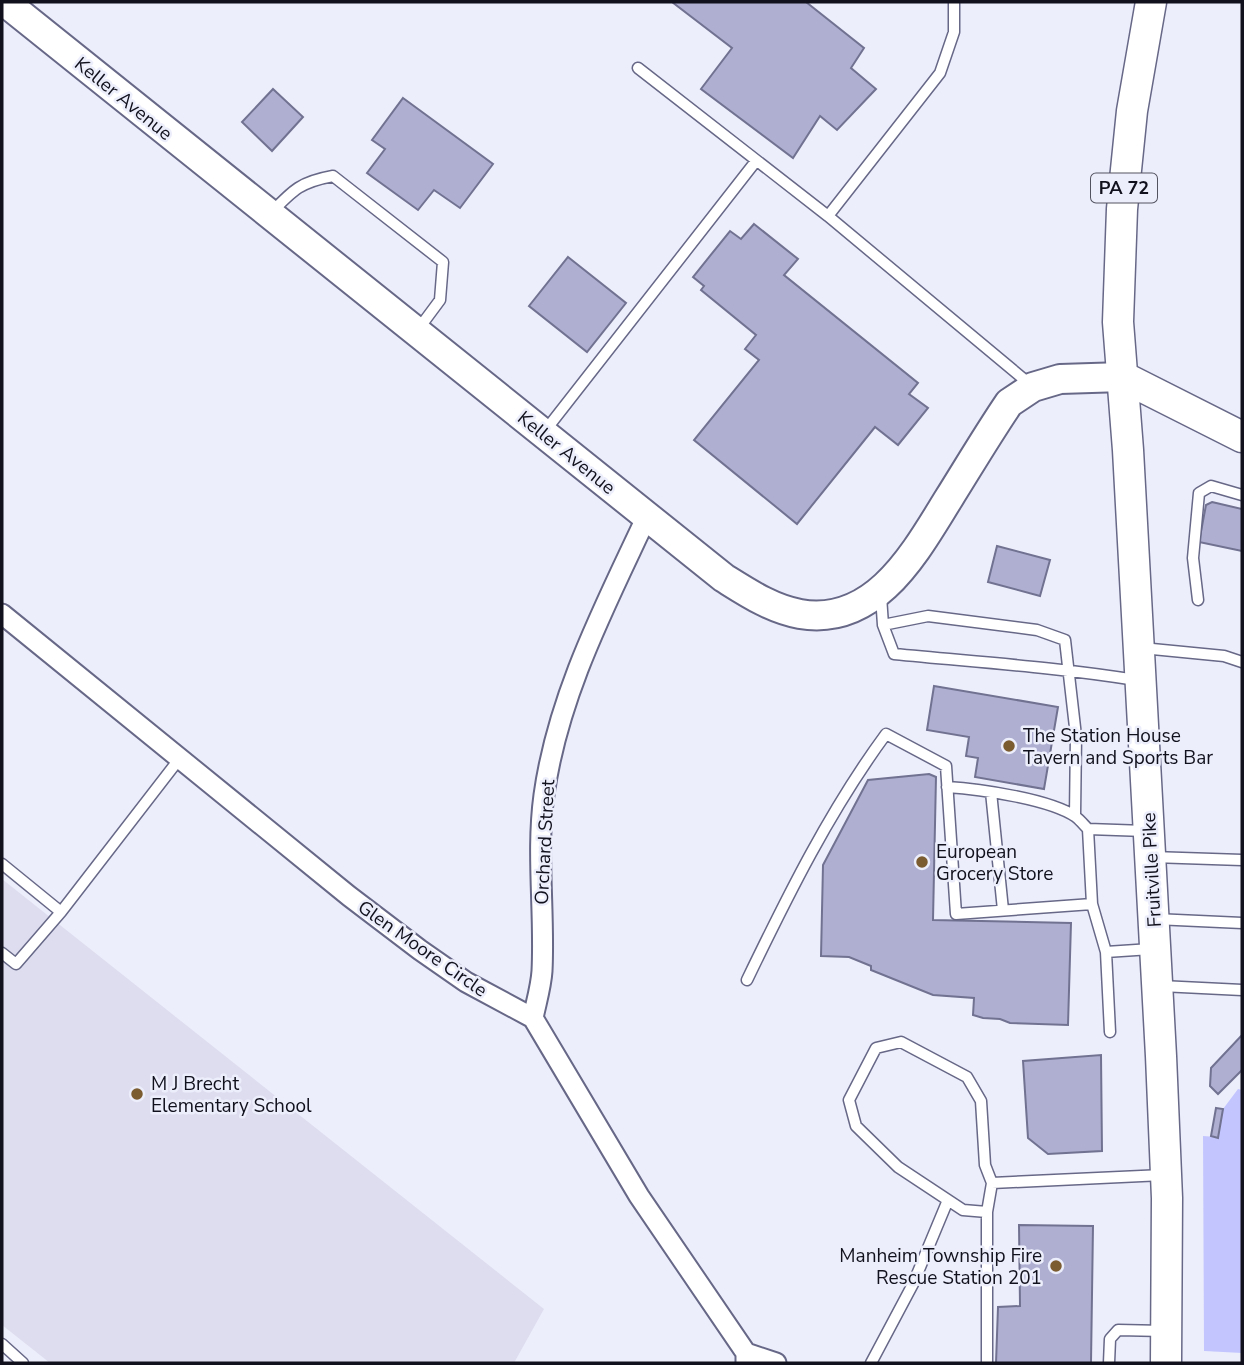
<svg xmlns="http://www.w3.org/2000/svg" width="1244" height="1365" font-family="'Nunito Sans',sans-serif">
<rect width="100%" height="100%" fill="#edeefc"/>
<path fill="#ddddef" d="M2,879L544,1309L514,1363H50L2,1325Z"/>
<path fill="#c3c6fe" d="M1238,1089L1242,1090V1353L1204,1351L1203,1136L1218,1137L1223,1109Z"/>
<path fill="#aeafd1" stroke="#717291" stroke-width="2" d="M672,2H806L864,48L851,68L876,89L837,130L820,116L793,158L701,89L732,48Z
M273,89L303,117L272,151L242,122Z
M403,98L493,164L460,208L434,190L418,210L367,173L385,149L372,140Z
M754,224L798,259L784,275L918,383L909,394L928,408L898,445L875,427L797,524L694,440L759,360L745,349L756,335L701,290L704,286L693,277L730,231L741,239Z
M568,257L626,303L587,352L529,306Z
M1212,502L1242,509V551L1199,542L1206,505Z
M997,546L1050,560L1040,596L988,582Z
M934,686L1058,707L1044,789L975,777L978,758L966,756L969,737L927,730Z
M929,774L936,777L933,920L1071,923L1068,1025L1010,1023L1000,1019L983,1018L973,1015L974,998L933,995L871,970V966L849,957L821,956L823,865L868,780Z
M1242,1035V1070L1218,1094L1210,1086L1211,1068Z
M1101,1055L1102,1151L1048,1154L1028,1138L1023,1061Z
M1216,1108L1223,1109L1218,1138L1211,1136Z
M1019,1225L1093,1226L1091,1363H996L998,1307L1020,1306Z"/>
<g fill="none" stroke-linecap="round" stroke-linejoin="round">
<defs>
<path id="lane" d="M954,2V32L940,73L828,216L1032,386
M638,68L828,216
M270,214C293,190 300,182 333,176L443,262L440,300L417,331
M545,431L756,161
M881,596L883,625L894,654C975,662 1056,667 1136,680
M1198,600L1193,558L1199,493L1211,486L1242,495
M883,625L928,616L1037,630L1065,640L1076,736L1075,816
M1142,648L1224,656L1242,662
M947,787C979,789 1050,799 1076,817C1080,820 1084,825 1088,829L1092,904L1106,952L1110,1032
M991,792L1003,910
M1088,829L1145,831
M1152,857L1242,860
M2,864L61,912L16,964L2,953
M61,912L180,758
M1155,919L1242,923
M1106,952L1151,949
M747,980C788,895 830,810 886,734L946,766L956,914L1092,904
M1161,986L1242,990
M992,1183L987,1212L963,1210L898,1167L856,1126L849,1100L876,1048L901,1042L967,1077L981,1101L985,1165L992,1183L1163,1175
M2,1344L23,1363
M871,1363L913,1284L948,1200
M987,1363V1212
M1109,1363L1110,1339L1118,1330L1164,1331"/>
<path id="street" d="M2,614L349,896L420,950L466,982L533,1018L639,1196L746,1353V1363
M533,1018C536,1003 541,987 542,971C545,913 536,853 544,795C558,695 605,606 647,516
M746,1353L776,1363"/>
<path id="secondary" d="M5,2L724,578C748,593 772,609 800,614C876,627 916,551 949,498C969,466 988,434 1009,403L1033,387L1060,379L1123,377"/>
<path id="primary" d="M1151,2L1132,111L1122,209L1118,322L1128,450L1161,1056L1167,1198L1166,1363
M1123,377L1242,437"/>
</defs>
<use href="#lane" stroke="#676887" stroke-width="13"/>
<use href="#street" stroke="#676887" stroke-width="23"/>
<use href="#secondary" stroke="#676887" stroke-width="32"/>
<use href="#primary" stroke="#676887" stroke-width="33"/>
<use href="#lane" stroke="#fff" stroke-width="10"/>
<use href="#street" stroke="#fff" stroke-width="19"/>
<use href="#secondary" stroke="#fff" stroke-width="28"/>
<use href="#primary" stroke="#fff" stroke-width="30"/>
</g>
<g fill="#7b5b30" stroke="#edeefc" stroke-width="2.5">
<circle cx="1009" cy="746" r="7"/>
<circle cx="922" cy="862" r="7"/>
<circle cx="137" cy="1094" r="7"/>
<circle cx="1056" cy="1266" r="7"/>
</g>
<g text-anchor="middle" stroke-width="5" stroke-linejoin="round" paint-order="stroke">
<rect fill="#edeefc" stroke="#535360" stroke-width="2" x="1091" y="173.5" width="66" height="29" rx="5"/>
<g font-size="18" font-weight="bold" fill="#11111d">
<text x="1124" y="194">PA 72</text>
</g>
<g font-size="19" fill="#11111d" stroke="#edeefc">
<text transform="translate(124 98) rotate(39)" y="7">Keller Avenue</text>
<text transform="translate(567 452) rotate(39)" y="7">Keller Avenue</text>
<text transform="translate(544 842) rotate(-87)" y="7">Orchard Street</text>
<text transform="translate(1151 870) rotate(-93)" y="7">Fruitville Pike</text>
<text transform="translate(423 948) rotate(35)" y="7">Glen Moore Circle</text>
</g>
<g font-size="19" fill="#11111d" stroke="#edeefc" text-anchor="start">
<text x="1023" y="742">The Station House<tspan x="1023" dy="22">Tavern and Sports Bar</tspan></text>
<text x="936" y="858">European<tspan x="936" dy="22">Grocery Store</tspan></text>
<text x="151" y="1090">M J Brecht<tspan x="151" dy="22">Elementary School</tspan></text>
<text x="1042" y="1262" text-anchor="end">Manheim Township Fire<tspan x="1042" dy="22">Rescue Station 201</tspan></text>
</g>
</g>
<rect width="1244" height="1365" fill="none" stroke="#11111d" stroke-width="7"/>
</svg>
